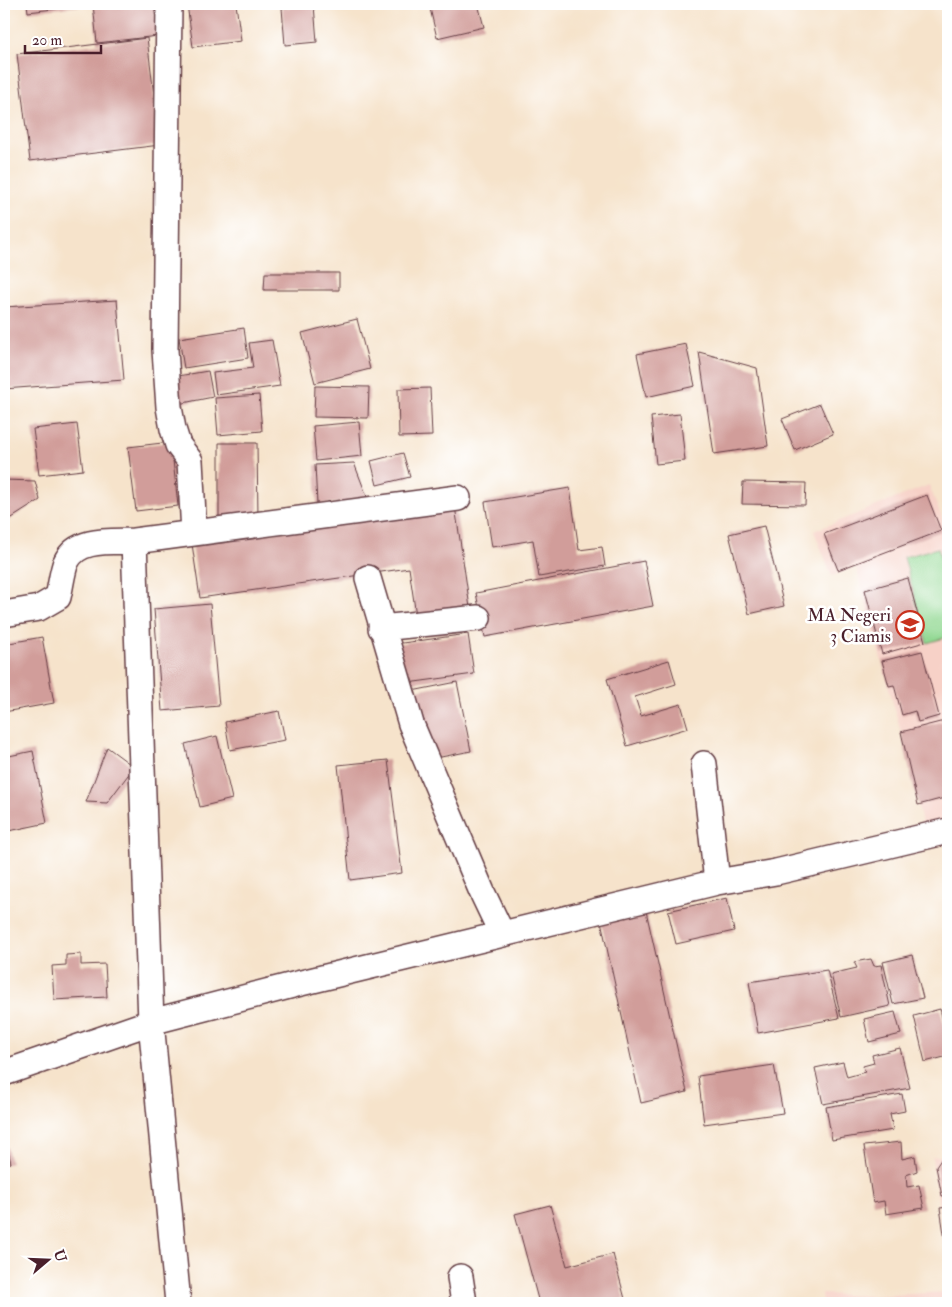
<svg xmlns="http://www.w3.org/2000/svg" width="952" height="1307" font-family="'IM FELL Double Pica',serif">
<rect width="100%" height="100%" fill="#fff"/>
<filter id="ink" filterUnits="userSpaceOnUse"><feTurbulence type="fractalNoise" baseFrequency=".02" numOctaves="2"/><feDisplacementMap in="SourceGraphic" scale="10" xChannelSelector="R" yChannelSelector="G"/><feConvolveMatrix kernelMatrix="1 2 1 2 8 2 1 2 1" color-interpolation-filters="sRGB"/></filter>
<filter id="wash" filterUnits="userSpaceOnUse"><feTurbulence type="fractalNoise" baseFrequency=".0096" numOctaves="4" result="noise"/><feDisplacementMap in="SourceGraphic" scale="20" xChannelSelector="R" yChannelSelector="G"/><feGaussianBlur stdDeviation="1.12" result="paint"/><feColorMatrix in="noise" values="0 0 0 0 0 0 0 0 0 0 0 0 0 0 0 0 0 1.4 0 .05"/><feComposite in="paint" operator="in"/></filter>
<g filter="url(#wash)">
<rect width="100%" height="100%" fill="#f6e3cb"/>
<path fill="#f7d1c7" d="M929,485L945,526L948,525V821L923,827L901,732L856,567L832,576L814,531Z
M948,1155V1273L932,1157Z
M948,1292V1303H822L821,1294L872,1296Z"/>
<path fill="#91d892" stroke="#6e7c5e" d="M938,548L948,585V637L927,643L904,557Z"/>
<g id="blocks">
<path fill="#d19d9a" d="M27,4H88V5L28,12Z
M93,4H154L158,36L97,43Z
M187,4H236L241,41L193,47Z
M429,4H478L484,27L437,38Z
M314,5L317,42L285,45L282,8Z
M147,38L160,145L30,161L17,54Z
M265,273H339V290H264Z
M117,300L124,380L4,389V307Z
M357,319L370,369L315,383L302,333Z
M244,328L248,358L184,368L179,338Z
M272,340L280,386L216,395L213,373L253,368L249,343Z
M686,344L695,386L646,397L637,354Z
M699,352L757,368L768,446L714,454Z
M208,371L213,397L178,404L172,377Z
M315,386L369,387L368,418L314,417Z
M430,388L432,436L399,437L398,389Z
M259,395L262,431L218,435L215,398Z
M820,404L833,434L795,450L782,419Z
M680,414L685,461L656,464L651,417Z
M359,422L362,456L316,461L313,426Z
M77,424L83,470L39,475L33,429Z
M171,442L178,506L136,511L128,447Z
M219,443H257L258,518H219Z
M403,453L410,477L377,485L371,461Z
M354,463L369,502L317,504L315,465Z
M4,480L35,481L40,500L4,523Z
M743,482L806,483L805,505L742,504Z
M570,488L579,550L602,547L605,566L539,577L533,540L492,547L485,502Z
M927,495L941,531L838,570L824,534Z
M455,506L473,628L419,636L409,568L200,598L192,544Z
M764,526L784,606L749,614L729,534Z
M644,561L653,606L485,637L476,593Z
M908,578L925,642L882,654L865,590Z
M210,604L219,706L162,711L154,609Z
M468,634L474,674L400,684L395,644Z
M42,637L54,703L4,712V644Z
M922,651L939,716L918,722L915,711L902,715L894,685L889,686L882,661Z
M669,660L676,684L635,697L641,716L681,704L688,728L627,746L607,679Z
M457,682L471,751L426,760L412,691Z
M279,711L285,740L230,750L225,722Z
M948,720V797L918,805L901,732Z
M217,736L232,799L200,807L185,744Z
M107,747L134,767L107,803L86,802Z
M33,751L47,823L4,832V757Z
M388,760L402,873L350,880L338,765Z
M727,898L734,931L676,944L668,911Z
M646,911L687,1092L641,1103L601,921Z
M81,954V965L105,964L107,997L54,1000L52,966L66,965V955Z
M912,955L923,998L893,1004L883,962Z
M871,959L874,966L881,965L890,1006L841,1017L831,974L857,968L854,962Z
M827,970L839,1018L758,1033L749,982Z
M940,1009L948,1039V1056L925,1062L914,1016Z
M895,1012L901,1034L869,1042L864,1019Z
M900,1048L910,1088L823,1104L815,1068L843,1062L847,1077L865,1072L863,1066L874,1063L872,1055Z
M774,1065L783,1113L704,1124L698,1076Z
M902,1094L905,1111L890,1114L893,1130L832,1140L826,1107Z
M4,1136L11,1163L4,1165Z
M901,1142L902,1159L915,1156L917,1171L906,1175L907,1187L919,1185L924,1208L886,1214L884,1201L873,1203L864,1146Z
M948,1157V1195L942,1196L936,1167L942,1158Z
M550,1205L567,1266L613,1254L625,1299L608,1303H539L515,1214Z
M948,1207V1253H947L940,1208Z"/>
</g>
</g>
<g filter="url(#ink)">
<use href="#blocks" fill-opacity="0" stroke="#643c43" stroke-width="1"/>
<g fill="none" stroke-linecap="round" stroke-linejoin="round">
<defs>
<path id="minor" d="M169,4L165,350L169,407L173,429L178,445L190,461L194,533
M134,541L458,498
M368,578L411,724L482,892L502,934
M4,614L39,608L58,597C61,585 62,572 66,562C77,537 113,542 134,541L151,1022L178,1303
M381,628L478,618
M704,764L717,882
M4,1073L151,1022L297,984L717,882L776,872L948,831
M460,1277L464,1303"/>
</defs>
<use href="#minor" stroke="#643c43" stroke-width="28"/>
<use href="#minor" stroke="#fff" stroke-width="25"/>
</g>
</g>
<defs>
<symbol id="school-ring" viewBox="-11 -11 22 22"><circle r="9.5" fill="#fff" stroke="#c8321e" stroke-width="1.5"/><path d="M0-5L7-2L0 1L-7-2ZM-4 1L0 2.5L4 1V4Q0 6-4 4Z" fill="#c8321e"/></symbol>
</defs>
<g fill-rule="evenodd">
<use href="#school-ring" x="894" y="609" width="32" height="32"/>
</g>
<g text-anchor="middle" stroke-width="5" stroke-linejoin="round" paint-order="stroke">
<g font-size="18" fill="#4a1f2b" stroke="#fff" text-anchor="end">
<text x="891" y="621">MA Negeri<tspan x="891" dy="21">3 Ciamis</tspan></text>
</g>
</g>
<rect width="952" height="1307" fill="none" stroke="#fff" stroke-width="20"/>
<g transform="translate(48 1260) rotate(71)" stroke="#ffffff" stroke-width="4" paint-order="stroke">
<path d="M0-4L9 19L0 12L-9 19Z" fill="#4a1f2b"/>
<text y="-8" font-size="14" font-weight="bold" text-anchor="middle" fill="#4a1f2b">U</text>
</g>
<path d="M25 45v8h76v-8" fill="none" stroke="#4a1f2b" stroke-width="2.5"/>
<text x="32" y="45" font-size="15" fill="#4a1f2b" stroke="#ffffff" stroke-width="4" paint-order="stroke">20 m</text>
</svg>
